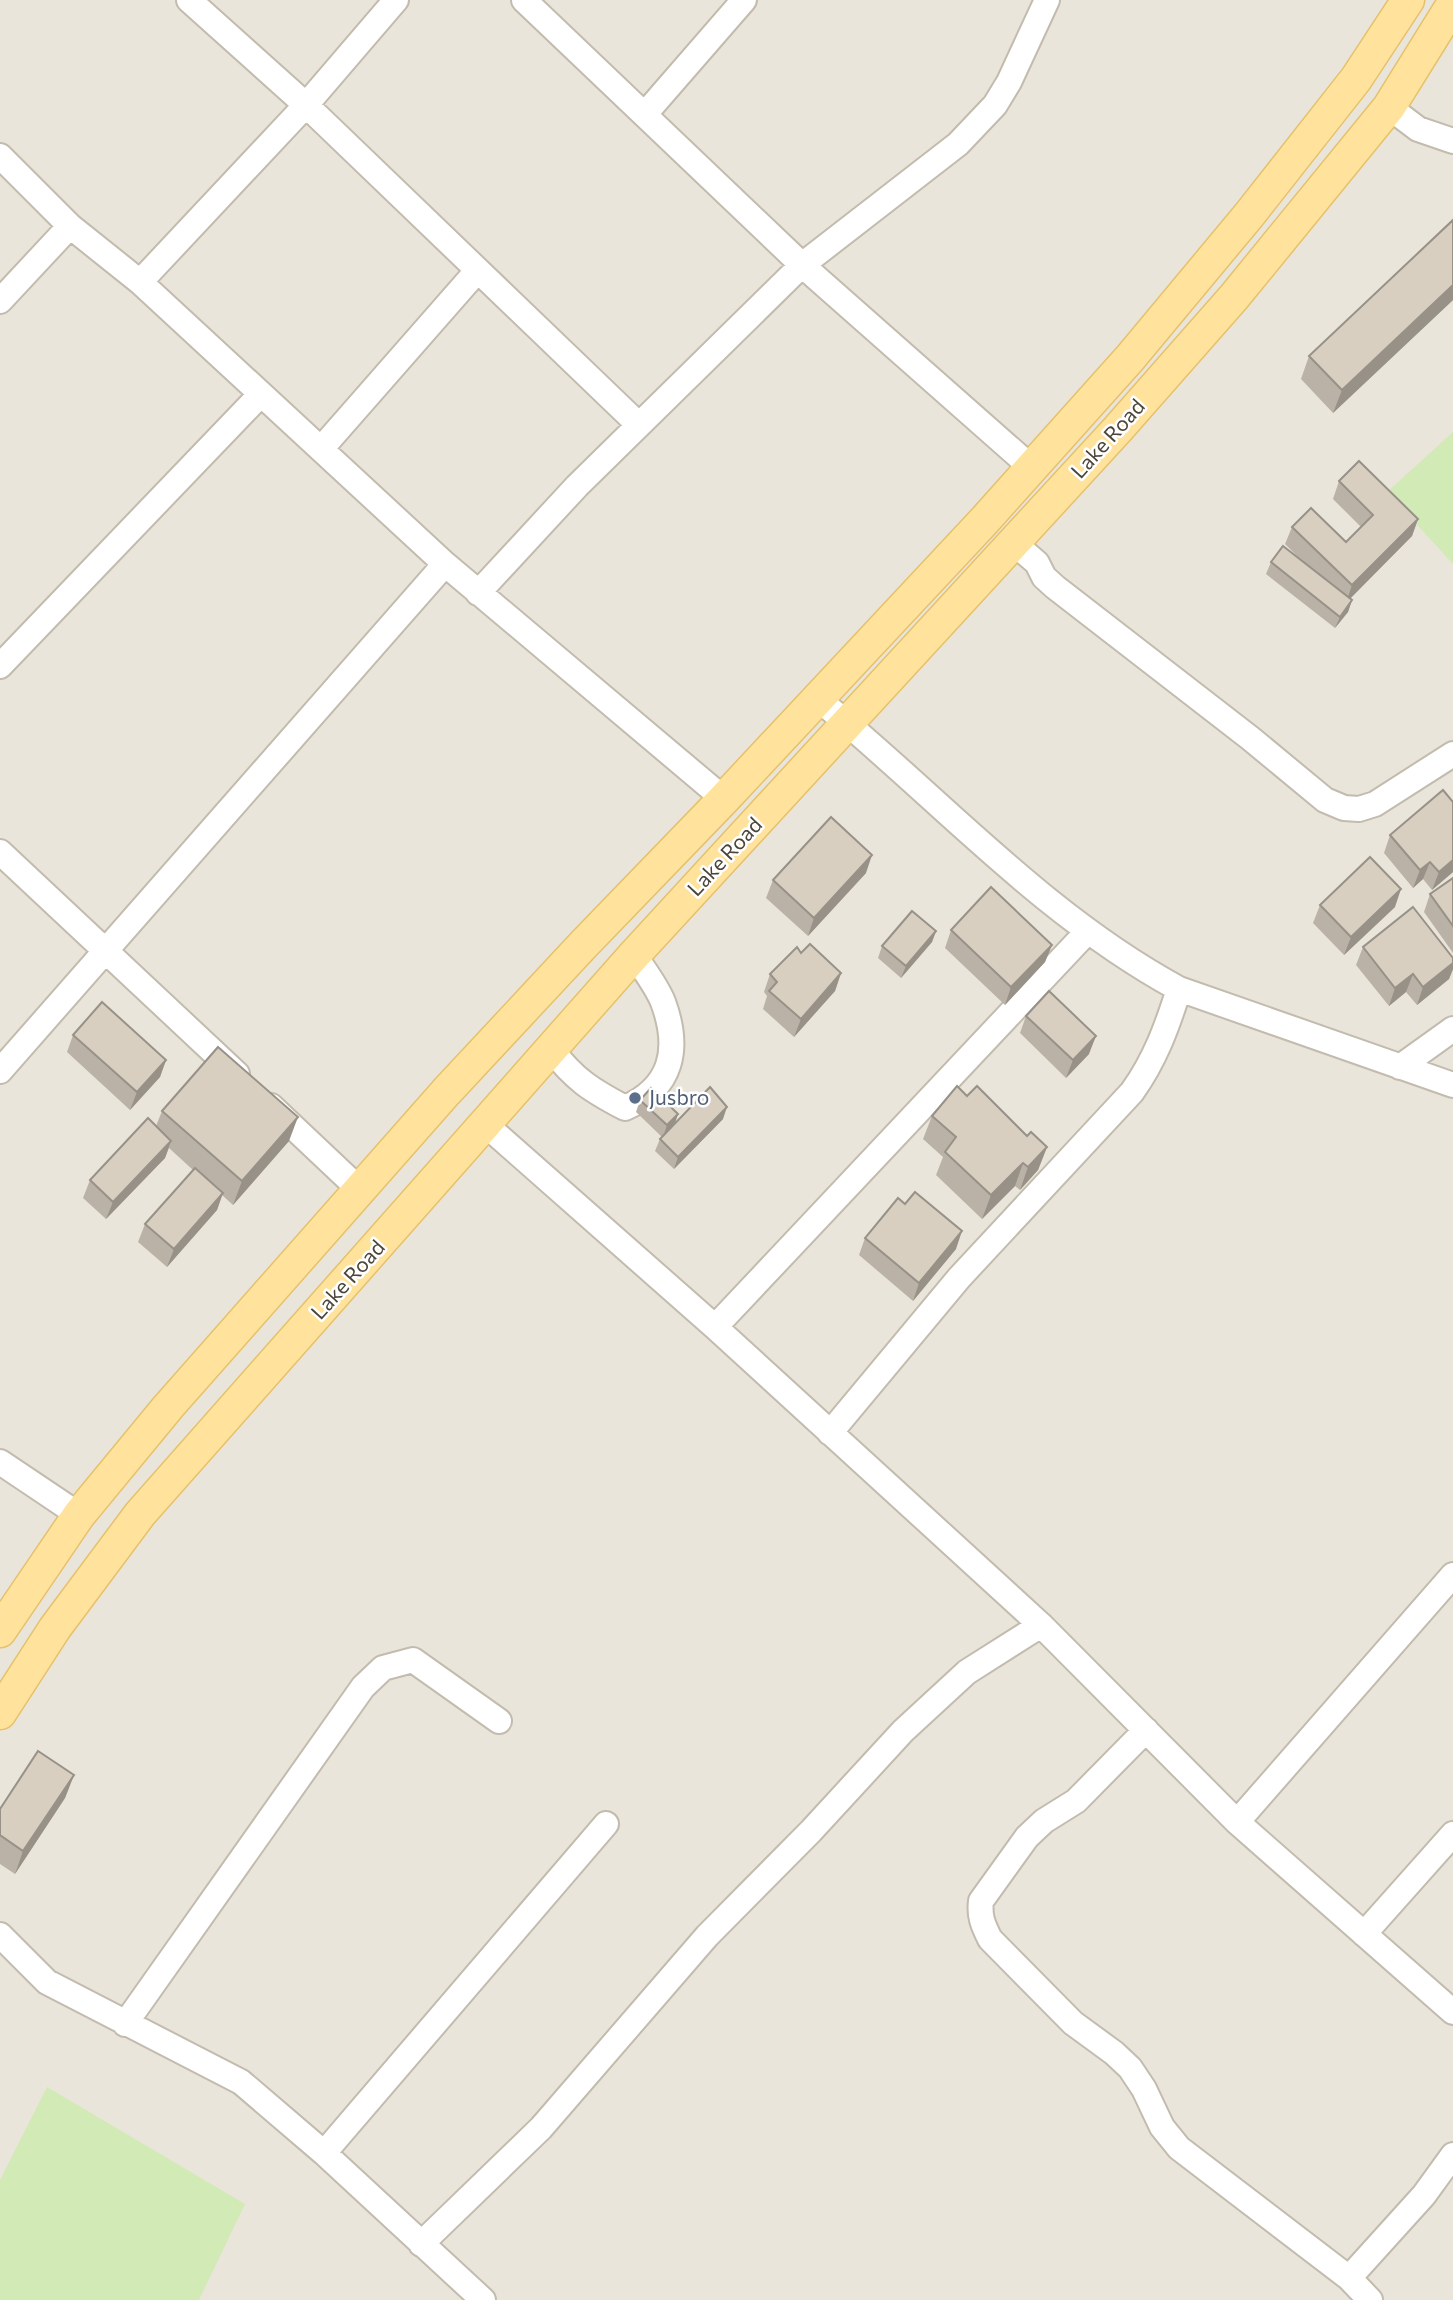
<svg xmlns="http://www.w3.org/2000/svg" width="1453" height="2300" font-family="Commissioner,sans-serif">
<rect width="100%" height="100%" fill="#f6f3ec"/>
<path fill="#eae5da" d="M0,0H1453V2300H0Z"/>
<path fill="#d2eab5" d="M1453,432V564L1387,492Z
M47,2087L245,2204L199,2300H0V2180Z"/>
<g fill="none" stroke-linecap="round" stroke-linejoin="round">
<defs>
<path id="minor" d="M189,0L306,105L639,425
M524,0L802,265L1032,468
M1389,107L1418,129L1453,141
M645,114L744,0
M0,156L70,226L140,282L445,564L724,799
M140,282L306,105L396,0
M0,301L70,226
M321,449L477,271
M1014,543L1037,563L1044,577L1055,587L1250,738L1325,800L1344,808L1359,809L1375,804L1453,754
M478,593L577,486L802,265L958,144L995,105L1009,82L1047,0
M0,666L261,394
M818,699C937,796 1042,915 1179,989L1453,1085
M0,852L237,1074
M551,1049C575,1080 591,1090 625,1108C673,1087 680,1048 663,1002C656,985 644,970 634,955
M1400,1067L1453,1029
M0,1071L445,564
M271,1106L360,1190
M486,1125L715,1327L1041,1625L1237,1822L1453,2012
M715,1327L1087,932
M830,1433L959,1278L1132,1092C1155,1060 1167,1027 1179,989
M0,1462L79,1515
M1146,1730L1076,1801L1044,1821L1027,1837L981,1901C979,1916 983,1925 990,1939L1073,2023L1114,2053L1130,2068L1144,2089L1162,2127L1179,2148L1349,2278L1424,2195L1453,2155
M1237,1822L1453,1575
M1364,1934L1453,1834
M0,1935L47,1982L241,2082L324,2153L483,2300
M125,2024L363,1687L383,1668L413,1660L499,1721
M324,2153L606,1824
M421,2244L541,2128L707,1936L811,1831L903,1731L967,1672L1041,1625
M1349,2278L1370,2300"/>
<path id="major" d="M0,1631L79,1515L168,1407L446,1092L583,945L724,799L984,521L1130,358L1249,215L1356,79L1408,0
M0,1713L55,1628L140,1514L634,955L1117,430L1234,297L1389,107L1453,4"/>
</defs>
<use href="#minor" stroke="#c2bbae" stroke-width="28"/>
<use href="#major" stroke="#e6c16a" stroke-width="35"/>
<use href="#minor" stroke="#fff" stroke-width="24"/>
<use href="#major" stroke="#ffe39c" stroke-width="32"/>
</g>
<path fill="#bab2a6" d="M1453,220V300L1333,413L1301,379L1309,356Z
M1339,481L1418,519L1412,536L1350,598L1352,600L1348,612L1335,628L1266,574L1271,562H1303L1285,544L1292,527L1346,542L1361,527L1333,499Z
M1453,802V872L1432,890L1423,879L1413,888L1384,853L1390,835Z
M866,873L808,936L766,898L773,880Z
M1453,878V953L1424,912L1430,894Z
M1320,905L1395,907L1344,955L1313,923Z
M951,930L1052,945L1045,962L1005,1005L945,948Z
M936,931L932,942L901,978L878,958L882,946Z
M1363,947L1453,958V969L1449,979L1417,1005L1406,992L1389,1006L1356,965Z
M801,953L841,973L835,991L794,1037L763,1009L767,996L764,992L770,974Z
M1026,1016L1089,1054L1066,1078L1020,1033Z
M73,1035L166,1060L160,1077L130,1110L67,1052Z
M967,1096L1027,1136L1047,1147L1038,1170L1020,1190L1015,1186L982,1219L936,1175L943,1157L923,1139L932,1116Z
M640,1100L678,1114L675,1123L723,1119L674,1169L655,1151L660,1139L662,1137L636,1112Z
M162,1111L289,1141L233,1205L222,1195L217,1210L167,1267L138,1242L145,1224L193,1170L169,1148L165,1158L106,1219L83,1198L90,1180L156,1126Z
M865,1238L956,1249L913,1301L859,1255Z
M74,1775L65,1798L15,1874L0,1864V1809Z"/>
<path fill="#979187" d="M1453,285V300L1333,413L1342,390Z
M1418,519L1412,536L1346,603L1352,585Z
M1352,600L1348,612L1335,628L1340,617Z
M872,855L866,873L808,936L814,918Z
M1453,860V872L1432,890L1439,872Z
M1430,862L1423,879L1413,888L1420,870Z
M1401,889L1395,907L1344,955L1351,937Z
M936,931L932,942L901,978L906,966Z
M1052,945L1045,962L1005,1005L1011,987Z
M1453,963V969L1449,979L1417,1005L1423,987Z
M841,973L835,991L794,1037L801,1019Z
M1413,974L1406,992L1389,1006L1395,988Z
M1096,1036L1089,1054L1066,1078L1073,1060Z
M166,1060L160,1077L130,1110L137,1092Z
M727,1107L723,1119L674,1169L678,1157Z
M678,1114L674,1126L663,1137L667,1125Z
M298,1117L289,1141L233,1205L242,1181Z
M171,1141L165,1158L106,1219L113,1202Z
M1047,1147L1038,1170L1020,1190L1028,1167Z
M1023,1163L1015,1186L982,1219L991,1195Z
M223,1193L217,1210L167,1267L174,1249Z
M962,1231L956,1249L913,1301L919,1283Z
M74,1775L65,1798L15,1874L23,1851Z"/>
<path fill="#d8cfc1" stroke="#979187" stroke-width="2" d="M1453,220V285L1342,390L1309,356Z
M1359,461L1418,519L1352,585L1292,527L1311,508L1346,542L1373,515L1339,481Z
M1283,546L1352,600L1340,617L1271,562Z
M1443,790L1453,802V860L1439,872L1430,862L1420,870L1390,835Z
M831,817L872,855L814,918L773,880Z
M1370,857L1401,889L1351,937L1320,905Z
M1453,878V926L1430,894Z
M991,887L1052,945L1011,987L951,930Z
M1413,907L1453,958V963L1423,987L1413,974L1395,988L1363,947Z
M912,911L936,931L906,966L882,946Z
M810,944L841,973L801,1019L769,991L777,982L770,974L797,947L801,953Z
M1049,991L1096,1036L1073,1060L1026,1016Z
M102,1002L166,1060L137,1092L73,1035Z
M218,1047L298,1117L242,1181L162,1111Z
M957,1086L967,1096L977,1086L1027,1136L1031,1132L1047,1147L1028,1167L1023,1163L991,1195L945,1152L956,1137L932,1116Z
M710,1087L727,1107L678,1157L660,1139Z
M651,1088L678,1114L667,1125L640,1100Z
M148,1118L171,1141L113,1202L90,1180Z
M195,1168L223,1193L174,1249L145,1224Z
M915,1192L962,1231L919,1283L865,1238L898,1198L905,1204Z
M38,1751L74,1775L23,1851L0,1835V1809Z"/>
<circle fill="#5c6f8a" stroke="#fff" stroke-width="2.5" cx="635" cy="1098" r="7"/>
<g text-anchor="middle" stroke-width="5" stroke-linejoin="round" paint-order="stroke">
<g font-size="21" fill="#4b4439" stroke="#fff">
<text transform="translate(1108 439) rotate(-48)" y="7">Lake Road</text>
<text transform="translate(725 857) rotate(-47)" y="7">Lake Road</text>
<text transform="translate(348 1280) rotate(-48)" y="7">Lake Road</text>
</g>
<g font-size="21" fill="#4e5e75" stroke="#fff" text-anchor="start">
<text x="649" y="1105">Jusbro</text>
</g>
</g>
</svg>
